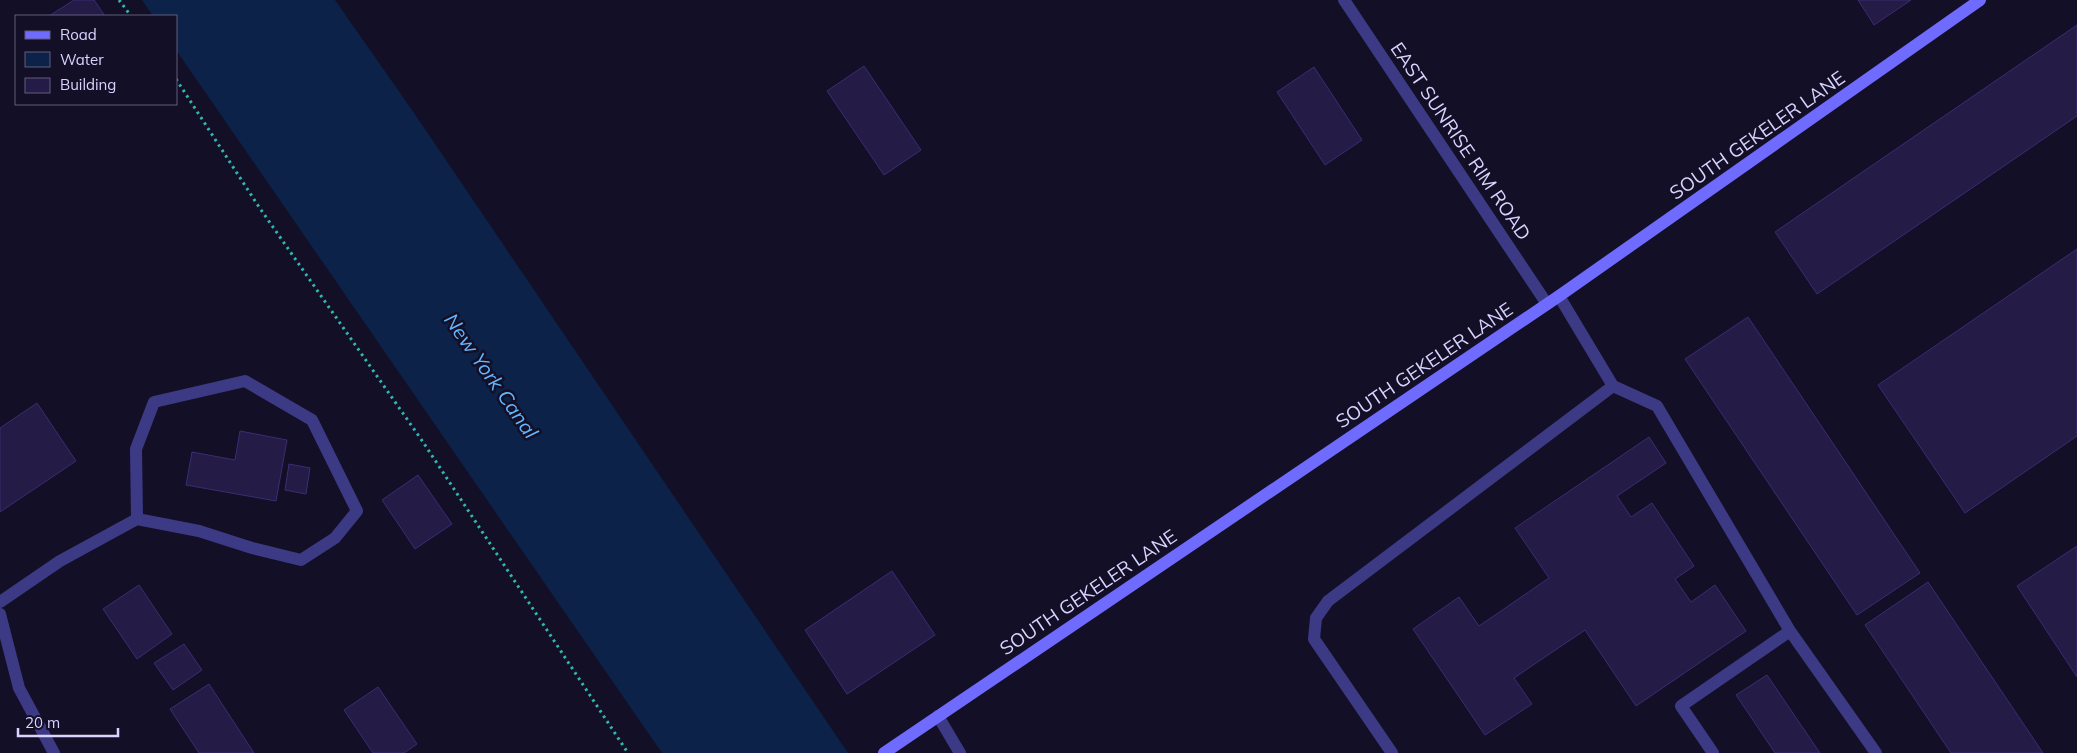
<svg xmlns="http://www.w3.org/2000/svg" width="2077" height="753" font-family="Mulish,sans-serif">
<rect width="100%" height="100%" fill="#130f26"/>
<path fill="#0c2248" d="M142,0H335L412,110L848,753H662L176,50V16H153Z"/>
<path fill="#241b47" stroke="#3b2d73" d="M74,0H94L105,16H49Z
M1858,0H1911L1874,25Z
M2077,25V116L1817,294L1775,232Z
M864,66L921,150L884,175L827,91Z
M1314,67L1362,140L1325,165L1277,92Z
M2077,249V436L1965,513L1878,385Z
M1748,317L1920,573L1857,615L1685,359Z
M37,403L76,461L0,512V428Z
M240,431L287,440L276,501L186,485L192,452L235,460Z
M1649,437L1666,463L1617,496L1631,517L1652,503L1694,566L1675,579L1691,602L1715,585L1746,631L1636,706L1585,630L1514,678L1532,704L1485,735L1413,629L1459,597L1479,626L1549,578L1515,528Z
M289,464L310,468L306,494L285,490Z
M418,475L452,524L415,549L382,500Z
M2077,546V677L2017,586Z
M892,571L935,635L847,694L805,630Z
M1928,582L2043,753H1951L1865,625Z
M139,585L172,634L137,659L103,609Z
M184,644L202,670L173,690L154,663Z
M1767,675L1820,753H1775L1736,695Z
M209,684L254,753H199L170,709Z
M378,687L417,744L404,753H373L344,710Z"/>
<g fill="none" stroke-linecap="round" stroke-linejoin="round">
<path stroke="#2fb8b0" stroke-width="3" stroke-dasharray="2.5 4" stroke-linecap="butt" d="M119,0L131,16
M176,79L259,207L423,442L628,753"/>
<path stroke="#3d3a85" stroke-width="12" d="M1613,386L1657,406L1790,631L1876,753
M0,602L60,561L137,519L199,531L252,548L301,560L335,538L357,511L312,420L245,381L154,402L136,449L137,519
M0,614L19,688L54,753
M1392,753L1314,639L1316,618L1328,601L1613,386L1559,296
M1713,753L1681,706L1790,631"/>
<path stroke="#3d3a85" stroke-width="12" d="M1344,0L1547,304
M938,716L960,753"/>
<path stroke="#6f6bff" stroke-width="12" d="M884,753L1559,296L1980,0"/>
</g>
<g text-anchor="middle" stroke-width="5" stroke-linejoin="round" paint-order="stroke">
<g font-size="19" fill="#d9d4ff" stroke="#130f26">
<text transform="translate(1757 135) rotate(-35)" y="7">SOUTH GEKELER LANE</text>
<text transform="translate(1461 141) rotate(56)" y="7">EAST SUNRISE RIM ROAD</text>
<text transform="translate(1424 365) rotate(-34)" y="7">SOUTH GEKELER LANE</text>
<text transform="translate(1088 592) rotate(-34)" y="7">SOUTH GEKELER LANE</text>
</g>
<g font-size="20" font-style="italic" fill="#62b6ff" stroke="#130f26">
<text transform="translate(491 376) rotate(55)" y="7">New York Canal</text>
</g>
</g>
<rect x="15" y="15" width="162" height="90" fill="#130f26" stroke="#625e7d"/>
<rect x="25" y="31" width="25" height="8" fill="#6f6bff" stroke="#625e7d"/>
<text x="60" y="40" font-size="15" fill="#d9d4ff">Road</text>
<rect x="25" y="52" width="25" height="15" fill="#0c2248" stroke="#625e7d"/>
<text x="60" y="65" font-size="15" fill="#d9d4ff">Water</text>
<rect x="25" y="78" width="25" height="15" fill="#241b47" stroke="#625e7d"/>
<text x="60" y="90" font-size="15" fill="#d9d4ff">Building</text>
<path d="M18 728v8h100v-8" fill="none" stroke="#d9d4ff" stroke-width="2.5"/>
<text x="25" y="728" font-size="15" fill="#d9d4ff" stroke="#130f26" stroke-width="4" paint-order="stroke">20 m</text>
</svg>
